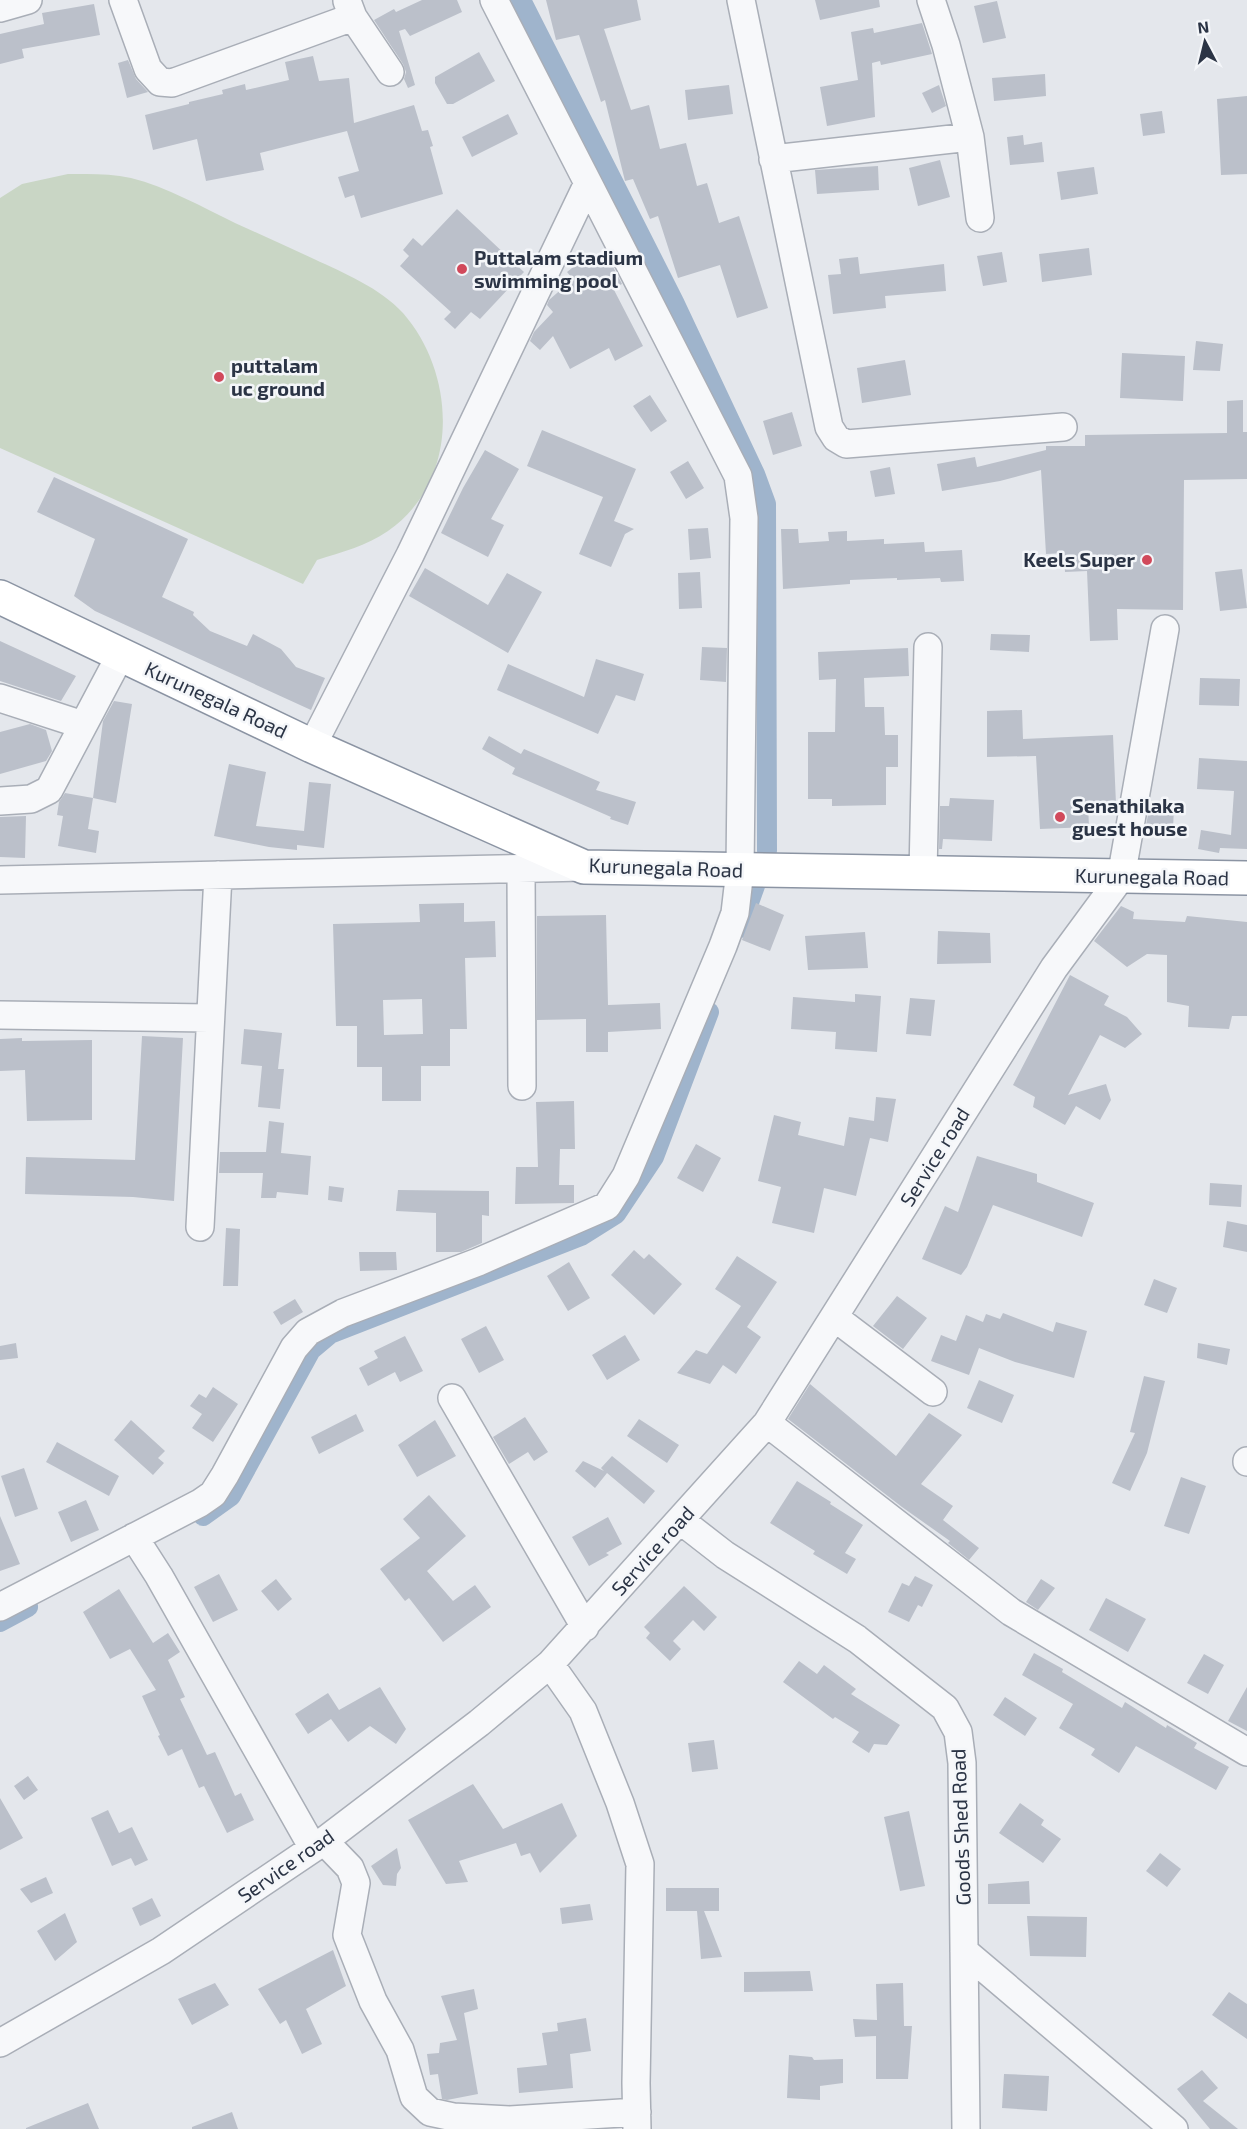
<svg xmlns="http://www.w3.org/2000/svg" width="1247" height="2129" font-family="'Exo 2',sans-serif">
<rect width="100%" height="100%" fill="#e4e7ec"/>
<path fill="#c9d6c5" d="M68,174C89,174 110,173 131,178C167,187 202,207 235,223C262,235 288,247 314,259C344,273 380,288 403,313C457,375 460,481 388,531C366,546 342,552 317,560L303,584L0,448V198L22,184Z"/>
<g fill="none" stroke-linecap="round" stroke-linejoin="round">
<path stroke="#9fb4cc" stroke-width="20" d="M521,0L674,302L755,474L766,504L767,851
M740,928L756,883
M203,1516L231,1496L311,1350L330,1334L581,1236L616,1214L654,1157L709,1012
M0,1622L28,1607"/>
</g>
<path fill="#bbc0ca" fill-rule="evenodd" d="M422,0H457L462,12L410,36L405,29L399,31L415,85L408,88L404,79L406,72L403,64L374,20L394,9L396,12Z
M546,0H637L641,20L604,29L631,110L649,105L660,149L686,143L697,186L707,183L719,223L739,216L768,308L737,318L720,265L678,278L658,216L650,219L633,179L625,181L605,100L601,102L579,35L556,40Z
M815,0H879L880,7L820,20Z
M997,1L1006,38L983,43L974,6Z
M94,4L100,35L22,49L24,58L0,64V34L44,24L42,13Z
M922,23L932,54L881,65L880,61L872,63L875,117L827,126L820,87L858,80L851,32L873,28L874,33Z
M479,52L495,81L453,104H447L435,83V77Z
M313,56L319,81L349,78L354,123L414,105L422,131L428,130L433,146L430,147L443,194L361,218L354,195L345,198L338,177L359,171L347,131L260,153L264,170L206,181L197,139L153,150L145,115L189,104V102L223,94L222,90L245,84L246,90L289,80L285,62Z
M128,60L136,79L148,92L127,98L118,63Z
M1045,74L1046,96L994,101L992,78Z
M729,85L733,114L688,120L685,90Z
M939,85L946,106L932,113L922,93Z
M1247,96V174L1221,175L1217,99Z
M1162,111L1165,133L1143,136L1140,114Z
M508,114L518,134L472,157L462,137Z
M1023,135L1024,145L1042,142L1044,162L1010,165L1007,137Z
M940,160L950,197L918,206L909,168Z
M878,166L879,190L817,194L815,170Z
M1094,167L1098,194L1061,200L1057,172Z
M457,209L524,272L480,319L471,312L455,329L444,319L451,312L400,266L409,256L403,250L413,238L422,246Z
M1089,248L1092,275L1042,282L1039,254Z
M1002,252L1007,282L983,286L977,256Z
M858,257L860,274L944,264L946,291L885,296L886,308L833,314L828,275L841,274L839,259Z
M609,259L622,284L613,288L643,346L615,361L609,348L570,369L553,336L540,350L530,341L534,332L553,312L547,305L549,300L573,279L567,272L582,260L589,268Z
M1196,341L1223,344L1220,371L1193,370Z
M1122,353L1185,356L1183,401L1120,398Z
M905,360L911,395L862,403L857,368Z
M650,395L667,421L651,432L633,406Z
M1243,400V432H1247V479L1184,480L1183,610L1117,609L1118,640L1090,641L1087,571L1065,572L1064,553L1046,554L1041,470L1000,481L942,491L937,464L975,457L977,467L1046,450V446H1085V435L1227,433V401Z
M792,412L802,446L773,455L763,421Z
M542,430L636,469L614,521L634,529L625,534L611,567L579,554L603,497L527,466Z
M485,450L519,469L491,519L504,525L488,557L441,533L463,488Z
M688,461L704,488L686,499L670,472Z
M890,467L895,494L875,497L870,471Z
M54,477L188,539L162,597L194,612L193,615L210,631L247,646L253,634L281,649L296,667L325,678L311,710L95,611L74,596L95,539L37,512Z
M708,528L711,558L690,560L688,529Z
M781,529H798L799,543L829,541L828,532L847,531V541L884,539V544L924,542L925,552L962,550L964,581L941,582L940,578L897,580V578L850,580V584L783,589Z
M425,568L488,605L507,573L542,592L508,653L409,596Z
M1242,569L1247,608L1220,611L1215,572Z
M700,572L702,608L679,609L678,573Z
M991,634L1030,635L1029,652L990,650Z
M0,641L76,676L61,701L0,681Z
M702,647L727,648L726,682L700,680Z
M908,648L909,676L864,678L865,707H884L885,735H898V767H886V805L832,806V799H808V732H835L836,679L819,680L818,652Z
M596,659L644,674L635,701L616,695L598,734L497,690L508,664L584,697Z
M1200,678L1240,679L1239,706L1199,705Z
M114,701L132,704L116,803L93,798L103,721Z
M1022,710L1023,739L1113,735L1116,804L1088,805L1089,827L1040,829L1036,756L987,757V711Z
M30,724L46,730L52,751L46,761L0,774V732Z
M489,736L521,754L524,749L600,782L596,790L636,802L628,825L610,819L611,817L512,774L515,768L482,749Z
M1199,758L1247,761V849L1220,848L1219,853L1198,849L1201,830L1231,835L1234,791L1197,789Z
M229,764L266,772L256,826L304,831L309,782L331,784L324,848L297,845V850L269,847L214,836Z
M65,793L93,798L88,829L99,831L96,853L58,846L63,816L57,815L59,802Z
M950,798L994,800L992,841L943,839L942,849H939L940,806H949Z
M1150,805H1174L1173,831L1145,830Z
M26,816L25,858L0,857V817Z
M464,903V922L495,921L496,957L465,958L467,1029H450V1066H421V1101H382V1067H357V1026H336L333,924L420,922L419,904ZM422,999L423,1034L384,1035L383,1000Z
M756,903L784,915L770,951L742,940Z
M1121,906L1134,912L1133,919L1185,922L1187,916L1247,922V1016H1232L1229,1029L1188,1027L1189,1006L1167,1002V955L1147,954L1127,967L1094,941Z
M606,915L608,1005L660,1003L661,1029L608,1032V1052H586V1019L537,1020V916Z
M938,931L990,933L991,963L937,964Z
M865,932L868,968L808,970L805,936Z
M1070,975L1109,996L1104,1005L1127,1017L1142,1034L1125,1048L1100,1035L1068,1095L1106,1084L1111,1100L1100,1120L1076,1106L1065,1125L1033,1107L1035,1097L1013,1085Z
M855,994L881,996L877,1052L835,1049L836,1032L791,1029L793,997L855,1002Z
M910,998L935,1000L931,1036L906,1034Z
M244,1029L282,1033L278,1069H284L280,1109L258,1107L262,1066L241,1064Z
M142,1036L183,1038L174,1201L133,1197L25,1194L26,1157L135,1160Z
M22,1038V1041L92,1040V1120L27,1121L25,1070L0,1071V1039Z
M876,1097L896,1099L888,1142L870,1138L856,1196L824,1188L814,1233L772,1223L781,1187L758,1181L774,1115L801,1122L798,1135L844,1146L849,1117L874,1121Z
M574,1101L575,1149H560L559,1185H574V1203L515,1204L516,1167H538L536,1102Z
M269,1121L284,1123L281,1153L311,1156L308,1195L277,1192L276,1198H261L263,1173H219L220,1152H266Z
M696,1144L721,1158L703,1192L677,1178Z
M977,1156L1037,1174V1182L1094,1203L1082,1237L993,1205L967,1267L961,1275L922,1259L945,1206L958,1212Z
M1210,1183L1242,1185L1241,1207L1209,1205Z
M329,1186L344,1188L342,1202L328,1200Z
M398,1190L489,1191V1216L482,1215V1243L461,1252H436V1213L396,1211Z
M1227,1221L1247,1225V1252L1223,1247Z
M226,1228L240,1229L238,1286H223Z
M634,1250L644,1259L649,1254L682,1284L654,1315L611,1275Z
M359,1252H396L397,1270L360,1271Z
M737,1256L777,1282L747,1327L761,1337L736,1374L723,1365L710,1384L677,1373L696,1350L707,1354L741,1306L715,1289Z
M569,1262L590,1298L568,1311L547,1276Z
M1154,1279L1177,1288L1167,1313L1144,1305Z
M897,1296L927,1318L903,1349L873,1326Z
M295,1299L303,1312L281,1325L273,1312Z
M1003,1313L1053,1332L1056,1322L1087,1331L1074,1378L1015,1362L979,1348L969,1375L931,1361L941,1335L956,1341L966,1315L983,1322L986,1314L1000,1319Z
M486,1326L504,1360L479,1373L461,1339Z
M625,1335L640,1360L607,1380L592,1355Z
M405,1336L423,1371L400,1382L395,1372L368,1386L359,1368L378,1358L374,1351Z
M16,1343L18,1358L0,1360V1346Z
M1198,1343L1230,1349L1227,1365L1197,1358Z
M1144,1376L1165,1381L1147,1453L1130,1491L1112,1483L1135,1433L1130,1432Z
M979,1380L1014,1395L1002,1423L967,1408Z
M810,1384L896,1456L929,1413L962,1435L921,1484L953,1506L943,1520L979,1548L969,1560L948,1543L950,1541L902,1507L788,1419Z
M213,1387L238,1404L213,1442L192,1428L202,1414L190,1406L199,1394L206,1398Z
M356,1414L364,1431L319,1454L311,1437Z
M525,1417L548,1452L534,1461L528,1452L509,1464L493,1437Z
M639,1419L679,1445L667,1463L627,1436Z
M131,1420L165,1451L158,1458L164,1463L153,1475L114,1440Z
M435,1420L456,1456L417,1477L398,1445Z
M57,1442L119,1476L109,1496L46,1462Z
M612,1456L655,1491L644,1504L607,1473L595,1488L575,1471L583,1461L604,1471L601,1468Z
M24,1468L38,1509L15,1517L1,1476Z
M1181,1477L1206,1486L1189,1534L1164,1526Z
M797,1481L831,1502L830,1504L863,1525L845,1553L856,1559L847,1574L813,1554L815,1551L770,1523Z
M429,1495L466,1536L427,1571L453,1601L475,1585L491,1607L443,1642L409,1598L405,1601L380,1569L420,1538L403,1519Z
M86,1500L99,1530L71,1542L58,1512Z
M0,1516L20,1564L0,1571Z
M608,1517L622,1544L606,1553L609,1555L589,1566L572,1537Z
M219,1574L238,1610L213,1622L194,1587Z
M915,1576L933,1585L922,1607L918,1605L909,1622L888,1612L902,1583L909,1586Z
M276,1579L292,1599L278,1611L261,1591Z
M1041,1579L1055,1588L1038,1610L1026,1602Z
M684,1586L717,1617L704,1631L693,1620L673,1641L681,1649L670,1661L646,1638L650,1633L644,1627Z
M119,1589L153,1643L168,1633L180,1652L168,1660L185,1697L180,1699L207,1755L215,1752L235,1796L241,1793L254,1820L227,1833L204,1786L199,1788L182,1749L168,1756L158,1736L160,1735L142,1696L156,1690L130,1649L110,1659L83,1612Z
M1106,1598L1146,1619L1128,1652L1089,1630Z
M1034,1653L1063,1669L1062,1672L1122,1708L1125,1702L1166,1728L1167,1725L1197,1743L1194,1748L1229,1767L1216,1790L1136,1746L1119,1773L1091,1755L1095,1749L1059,1728L1073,1704L1022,1675Z
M1204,1654L1224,1665L1208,1694L1187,1683Z
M799,1661L817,1674L824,1665L856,1689L851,1694L900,1725L887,1745L874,1744L869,1753L852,1742L859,1732L835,1717L833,1719L783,1682Z
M380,1687L406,1729L396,1744L370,1726L348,1742L331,1719L308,1734L295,1714L328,1693L339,1710Z
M1247,1687V1731L1228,1721Z
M1005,1697L1037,1718L1025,1736L993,1715Z
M714,1740L718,1769L692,1772L688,1743Z
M28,1776L38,1790L24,1800L14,1786Z
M473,1784L503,1829L562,1803L577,1836L540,1873L530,1853L521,1856L516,1843L459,1861L468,1882L446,1884L408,1820Z
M0,1798L23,1838L0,1850Z
M1020,1803L1044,1820L1041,1825L1061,1839L1043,1863L999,1833Z
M108,1810L119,1833L132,1827L148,1860L135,1866L131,1858L112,1866L91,1818Z
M909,1811L925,1886L900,1891L884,1817Z
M397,1848L401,1868L397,1874L396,1886L383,1885L371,1866Z
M1160,1853L1181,1869L1167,1887L1146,1871Z
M46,1877L53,1893L31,1903L20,1889Z
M1029,1881L1030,1904H988V1884Z
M666,1888H719V1911H704L722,1957L701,1959L697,1911H666Z
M152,1898L161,1916L140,1926L132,1908Z
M590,1904L593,1920L562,1924L560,1908Z
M65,1913L77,1942L55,1961L37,1931Z
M1027,1916L1087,1917L1086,1957L1030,1956Z
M333,1950L346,1986L306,2009L322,2044L302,2054L286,2020L280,2024L258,1989Z
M810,1971L813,1991L744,1992V1972Z
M215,1983L229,2005L192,2025L178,1999Z
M903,1983L904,2026H912L908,2079H876V2036L855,2037L853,2019L877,2020L876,1984Z
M474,1989L478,2009L464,2013L478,2094L447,2100L442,2099L438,2074L430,2075L427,2054L439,2053L440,2043L457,2040L441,1996Z
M1229,1992L1247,2004V2039L1212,2015Z
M586,2018L591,2051L570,2054L573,2088L519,2093L517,2068L547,2065L542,2033L558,2031L557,2023Z
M789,2055L812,2057L814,2060L843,2059V2083L820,2086V2100L787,2098Z
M1202,2070L1218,2088L1203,2101L1238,2129H1210L1177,2089Z
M1004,2074L1049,2076L1047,2111L1002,2108Z
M88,2103L99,2129H26V2128Z
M232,2112L238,2129H192V2127Z"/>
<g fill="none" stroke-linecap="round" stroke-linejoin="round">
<defs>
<path id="minor" d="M123,0L148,69L160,82L172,83L353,17
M741,0L829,427L836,438L846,444L1063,427
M931,0L946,45L970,137L980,218
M347,1L353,17L390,72
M0,8L28,0
M773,159L970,137
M0,698L83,725
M312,746L410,555L588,183L494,0
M0,801L31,799L49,790L121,654
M521,869L522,1086
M923,873L928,647
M0,880L584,867
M0,1015L209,1018
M200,1227L218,875
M834,1317L933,1392
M452,1398L585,1627
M767,1423L1011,1612L1247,1752
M1247,1462V1461
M680,1520L725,1555L857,1639L945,1708L958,1732L962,1763L966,2129
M134,1537L159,1576L313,1848
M0,1607L200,1503L213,1494L225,1475L294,1348L308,1332L343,1313L478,1262L607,1206L626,1176L723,946L735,913L740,870L744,518L738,476L588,183
M550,1664L583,1711L620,1803L640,1864L636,2083L637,2129
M324,1841L350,1868L356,1883L347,1935L373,2001L400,2050L414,2097L430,2112L453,2117L510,2120L637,2112
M964,1951L1174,2129
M0,2043L161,1951L324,1841L479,1723L550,1664L767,1423L1054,968L1121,877L1165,629"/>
<path id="highway" d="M0,597L312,746L584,867L1247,878"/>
</defs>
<use href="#minor" stroke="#a9aeb7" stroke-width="30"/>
<use href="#highway" stroke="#8b94a3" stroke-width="36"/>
<use href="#minor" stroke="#f7f8fa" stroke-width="27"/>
<use href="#highway" stroke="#fff" stroke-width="33"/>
</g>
<g fill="#d1495b" stroke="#f4f6f9" stroke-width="2">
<circle cx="462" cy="269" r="6"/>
<circle cx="219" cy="377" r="6"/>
<circle cx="1147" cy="560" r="6"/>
<circle cx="1060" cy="817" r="6"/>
</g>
<g text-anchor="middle" stroke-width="5" stroke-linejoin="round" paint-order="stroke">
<g font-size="20" font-weight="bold" fill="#2b3445" stroke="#f4f6f9" text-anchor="start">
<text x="474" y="265">Puttalam stadium<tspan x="474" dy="23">swimming pool</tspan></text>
<text x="231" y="373">puttalam<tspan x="231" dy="23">uc ground</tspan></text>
<text x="1135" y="567" text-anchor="end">Keels Super</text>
<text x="1072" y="813">Senathilaka<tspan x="1072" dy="23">guest house</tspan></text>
</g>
<g font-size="20" fill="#2b3445" stroke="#f4f6f9">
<text transform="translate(216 700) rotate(25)" y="7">Kurunegala Road</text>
<text transform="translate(666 868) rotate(2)" y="7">Kurunegala Road</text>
<text transform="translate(1152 877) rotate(1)" y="7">Kurunegala Road</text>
<text transform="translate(935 1157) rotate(-58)" y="7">Service road</text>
<text transform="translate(653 1551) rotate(-48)" y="7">Service road</text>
<text transform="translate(961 1827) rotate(-92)" y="7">Goods Shed Road</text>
<text transform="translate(286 1866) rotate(-35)" y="7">Service road</text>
</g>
</g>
<g transform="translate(1205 42) rotate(353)" stroke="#f4f6f9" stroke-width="4.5" paint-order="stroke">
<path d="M0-4.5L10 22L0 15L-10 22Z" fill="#2b3445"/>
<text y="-9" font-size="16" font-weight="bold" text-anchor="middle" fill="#2b3445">N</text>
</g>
</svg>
